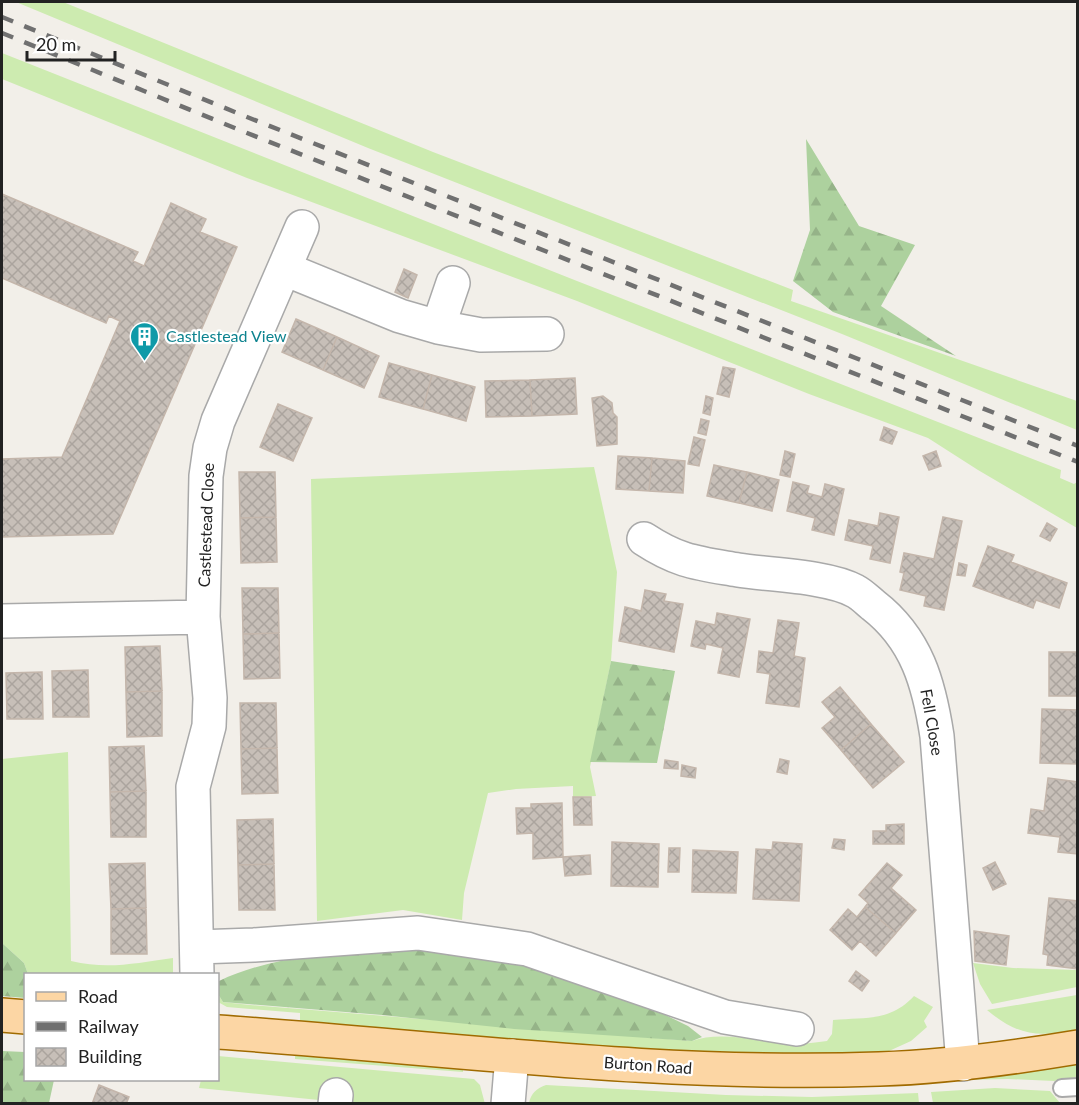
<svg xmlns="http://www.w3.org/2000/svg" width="1079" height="1105" font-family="Lato,sans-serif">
<defs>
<pattern id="forest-firs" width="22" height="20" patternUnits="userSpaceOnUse" patternTransform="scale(1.5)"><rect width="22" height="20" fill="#add19e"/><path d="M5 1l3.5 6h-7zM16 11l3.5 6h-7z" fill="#95b388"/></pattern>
<pattern id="building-cross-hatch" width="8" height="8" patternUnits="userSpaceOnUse" patternTransform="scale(1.5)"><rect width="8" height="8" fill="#c7bfb8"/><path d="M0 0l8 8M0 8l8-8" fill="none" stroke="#aba49e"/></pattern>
</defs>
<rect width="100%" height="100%" fill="#f2efe9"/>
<path fill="#cdebb0" d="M16,2H63L433,152L793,290L791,301L1077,401V430L842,334L368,148Z
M2,53L577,281L1061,470L1060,478L1074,484L1077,482V528L978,470L928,438L809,394L577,301L247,178L2,79Z
M594,467L617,572L611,661L590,767L596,796L573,797V786L516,789L488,793L464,893L462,920L403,910L317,921L311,479Z
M68,752L71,961C108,970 136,963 173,958V974H28L24,963L2,943V759Z
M973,963L1013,968L1077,970V987L992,1004L980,984Z
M218,994L223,1002L250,1005L692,1041C720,1030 763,1042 794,1044C805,1044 817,1042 827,1041L832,1034L833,1020C865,1017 890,1022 914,996L933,1007L924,1021L927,1027L911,1041L889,1051L815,1056L661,1053L300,1021V1013L227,1007L218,1002Z
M1077,995V1029C1039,1038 1018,1036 987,1010Z
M295,1053L463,1068V1072L295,1059Z
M218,1056L474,1079L480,1085L485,1104H356L351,1101L347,1090L321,1087L319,1100L199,1088L201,1080H218Z
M1077,1063V1077L1054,1081L1008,1079L954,1080Z
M546,1085L726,1095L812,1097L918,1093L919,1103H529C531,1093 537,1088 546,1085Z
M995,1088L1050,1091L1060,1103H933L931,1092Z"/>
<path fill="url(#forest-firs)" d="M806,139L859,226L915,245L881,306L956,356L833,312L793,281L810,230Z
M611,661L675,671L657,763L590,762Z
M2,943L24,963L28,974H26L25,998L2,996Z
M367,948L461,952L527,960L647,1006L688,1026L702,1037L692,1041L514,1029L382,1015L223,1002L218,994L219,981C265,959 317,955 367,948Z
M2,1051L25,1052L26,1080H54L49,1103H2Z"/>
<path fill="url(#building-cross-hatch)" stroke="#c4b6ab" stroke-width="1.5" d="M2,194L138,252L133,261L144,266L171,203L206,219L200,232L237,247L113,534L2,537V459L62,457L120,321L109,316L106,323L2,278Z
M404,269L417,275L408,298L395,292Z
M296,319L337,337L323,370L282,352Z
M337,337L379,356L364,388L323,370Z
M389,363L432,375L423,409L379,397Z
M723,367L735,369L729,397L717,394Z
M432,375L475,387L466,421L423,409Z
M575,378L577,414L532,416L530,380Z
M530,380L532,416L486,417L485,381Z
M603,396L612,403L613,413L617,417V444L597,446L592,398Z
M706,396L713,398L710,415L703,413Z
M278,404L312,418L293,461L260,447Z
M701,419L709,421L706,435L698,433Z
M884,427L897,432L892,444L880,440Z
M694,437L705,440L699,466L688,464Z
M785,451L795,454L790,477L780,475Z
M936,451L941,466L929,470L923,456Z
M618,456L652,458L649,491L616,489Z
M652,458L685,461L683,493L649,491Z
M714,465L747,472L739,503L707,496Z
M239,472H275L276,517L240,518Z
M747,472L779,480L772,511L739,503Z
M793,482L809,486L807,493L822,497L825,484L844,489L834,535L812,530L815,518L787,511Z
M880,513L899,517L890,563L870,559L873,546L845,540L849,520L878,526Z
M276,517L277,562L241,563L240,518Z
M943,517L962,521L944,610L924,606L926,596L900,590L904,573L900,572L904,553L934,559Z
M1047,523L1057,529L1050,541L1040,536Z
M988,546L1014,555L1011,562L1067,583L1059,608L1036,600L1033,608L973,586Z
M959,563L967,565L965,576L957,575Z
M242,588H278L279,633L243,634Z
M645,590L666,594L664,601L683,604L674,652L619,641L625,607L641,611Z
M717,613L750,619L739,677L718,673L723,648L706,644L705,649L691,646L696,621L715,625Z
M778,620L799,623L794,656L805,658L799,707L766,703L770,674L757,672L759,651L773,653Z
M279,633L280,678L244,679L243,634Z
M160,646L162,691L126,692L125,647Z
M1049,652H1078V696H1049Z
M88,670L89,717H53L52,671Z
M42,672L43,719H7L6,673Z
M840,687L871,724L841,750L822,728L835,717L822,702Z
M162,691V736L127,737L126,692Z
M240,703H276L277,748L241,749Z
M1042,709L1078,710V764L1040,763Z
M871,724L904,762L873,788L841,750Z
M144,746L146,791L110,792L109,747Z
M277,748L278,793L242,794L241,749Z
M780,759L789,761L787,774L777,772Z
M665,760L678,762V769L664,768Z
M682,765L696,768L695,778L681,776Z
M1048,778L1078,782V854L1058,852L1060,837L1028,833L1031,809L1044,811Z
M146,791V837H111L110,792Z
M573,797H591L592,825H574Z
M562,803L563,857L533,859V833L517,834L516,808H531V804Z
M273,819L274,864L238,865L237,820Z
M904,824V844H873V831H886V825Z
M834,839L845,840L844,850L832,848Z
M612,842L659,844L658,887L611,886Z
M773,842L802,844L799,901L753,899L756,849L772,850Z
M669,848H680L679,872H668Z
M693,850L738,852L736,893L692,892Z
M590,855L591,874L565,876L563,857Z
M995,862L1006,884L993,890L983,868Z
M145,863L146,908L111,909L109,864Z
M887,863L902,875L891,888L916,910L896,933L865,907L868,903L859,895Z
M274,864L275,910H239L238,865Z
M1049,898L1078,901V969L1047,965L1048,955L1043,954Z
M865,907L896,933L876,956L860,941L852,950L830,930L848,909L857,917Z
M146,908L147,954H111V909Z
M974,931L1009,936L1006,965L975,961Z
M856,971L869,981L862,991L849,981Z
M99,1085L129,1097L126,1104H92Z"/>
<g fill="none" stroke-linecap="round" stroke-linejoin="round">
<defs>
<path id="service" d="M1062,1088L1078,1087"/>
<path id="minor" d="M285,269L400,316L438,327
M453,283L438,327L481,335L547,334
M644,539C679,562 697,563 738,570C769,575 828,576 855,591C861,594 867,600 873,605C917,639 929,684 937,736L963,1064
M2,621L203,617
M197,947L254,945L418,933L527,949L725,1017L797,1029
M197,974L193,787L209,726L210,698L203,617L206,476L210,448L218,421L302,227
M335,1104L336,1095
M508,1104L512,1056"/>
<path id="primary" d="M2,1015L26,1017
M218,1032C437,1047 658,1077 879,1069C946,1067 1012,1058 1078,1047"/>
</defs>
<use href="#service" stroke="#a9a9a9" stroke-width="20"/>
<use href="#minor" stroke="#a9a9a9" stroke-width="36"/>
<use href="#primary" stroke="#a06b00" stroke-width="36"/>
<use href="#service" stroke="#fff" stroke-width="16"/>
<use href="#minor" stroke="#fff" stroke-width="33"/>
<use href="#primary" stroke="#fcd6a4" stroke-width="33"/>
<path stroke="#707070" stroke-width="4.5" stroke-dasharray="12 12" stroke-linecap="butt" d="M2,17L247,117L1078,446
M2,33L242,131L1078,462"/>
</g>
<defs>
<symbol id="building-pin" viewBox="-11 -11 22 30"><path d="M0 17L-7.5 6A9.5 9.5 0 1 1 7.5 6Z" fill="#0f9aa8" stroke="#fff"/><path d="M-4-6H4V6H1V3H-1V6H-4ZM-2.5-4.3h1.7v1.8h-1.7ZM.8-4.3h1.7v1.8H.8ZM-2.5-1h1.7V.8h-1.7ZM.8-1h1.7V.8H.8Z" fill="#fff"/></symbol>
</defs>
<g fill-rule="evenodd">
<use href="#building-pin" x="128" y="320" width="33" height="45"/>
</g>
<g text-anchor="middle" stroke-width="4.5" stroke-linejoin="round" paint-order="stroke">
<g font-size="16" fill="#0d838f" stroke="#fff" text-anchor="start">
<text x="166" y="342">Castlestead View</text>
</g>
<g font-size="16" fill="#222" stroke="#fff">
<text transform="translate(206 525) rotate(-88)" y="6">Castlestead Close</text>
<text transform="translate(932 722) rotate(80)" y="6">Fell Close</text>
<text transform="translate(648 1065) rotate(4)" y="6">Burton Road</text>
</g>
</g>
<rect width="1079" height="1105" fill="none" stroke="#222222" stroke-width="6"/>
<rect x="24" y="973" width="195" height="108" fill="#ffffff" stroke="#a7a7a7" stroke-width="1.5"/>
<rect x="36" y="992" width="30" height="9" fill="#fcd6a4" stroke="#a7a7a7" stroke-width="1.5"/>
<text x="78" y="1003" font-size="18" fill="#222222">Road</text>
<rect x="36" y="1022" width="30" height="9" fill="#707070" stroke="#a7a7a7" stroke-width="1.5"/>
<text x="78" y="1033" font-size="18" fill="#222222">Railway</text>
<rect x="36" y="1048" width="30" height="18" fill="url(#building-cross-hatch)" stroke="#a7a7a7" stroke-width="1.5"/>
<text x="78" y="1063" font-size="18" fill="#222222">Building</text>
<path d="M27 51v9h88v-9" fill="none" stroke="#222222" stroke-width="3"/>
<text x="36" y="51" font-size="18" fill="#222222" stroke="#ffffff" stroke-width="4.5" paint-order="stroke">20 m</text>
</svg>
